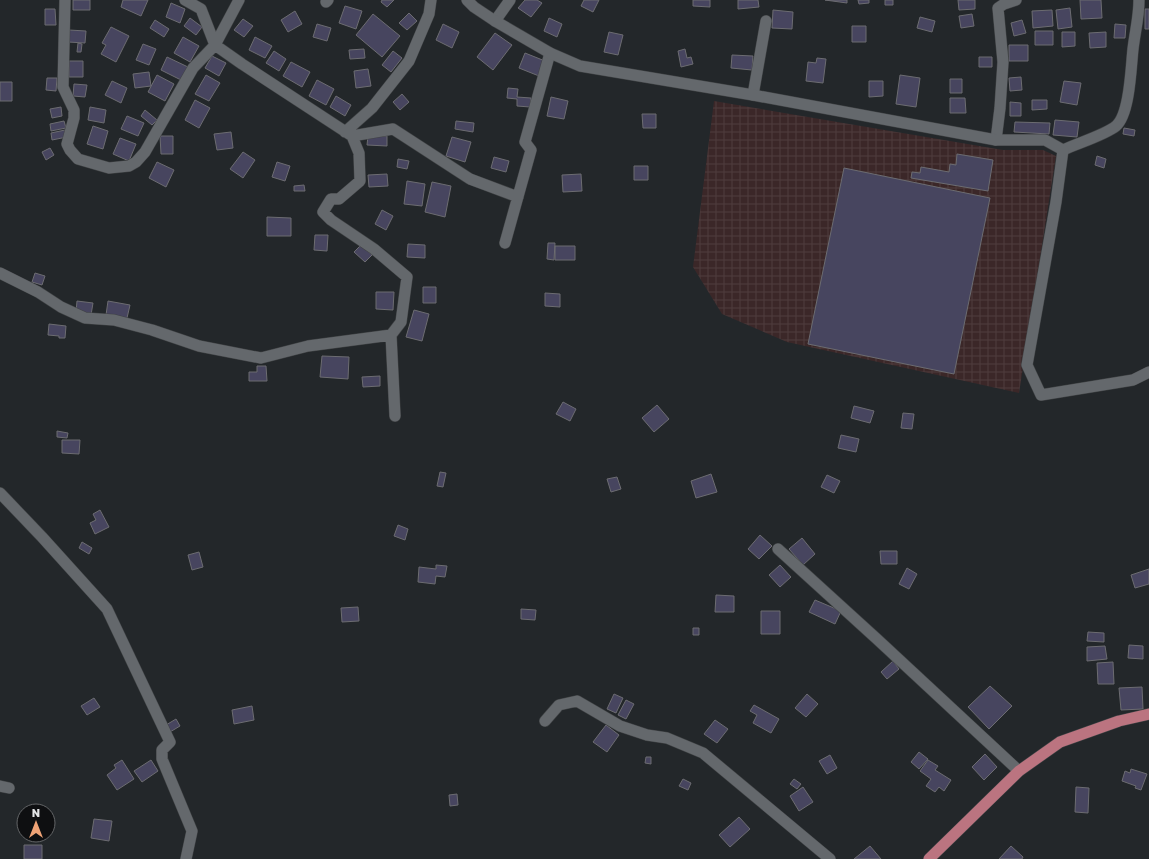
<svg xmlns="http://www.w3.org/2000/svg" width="1149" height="859" font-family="'Golos Text',sans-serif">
<defs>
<pattern id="industrial-grid" width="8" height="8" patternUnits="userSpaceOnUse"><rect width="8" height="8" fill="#3b2728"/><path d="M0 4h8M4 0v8" fill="none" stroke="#4e3c3d"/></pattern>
</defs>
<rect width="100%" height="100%" fill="#23272a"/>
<path fill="url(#industrial-grid)" d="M714,101L1003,150H1043L1056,156L1019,393L787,342L722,314L693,267Z"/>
<path fill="#47455f" stroke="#6c6c71" d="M73,0H90V10H73Z
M123,0H148L141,16L121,7Z
M382,0H394L387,7L381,2Z
M525,0H537L542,3L531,17L518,8Z
M584,0H599L593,12L581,6Z
M693,0H710V7L693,6Z
M738,0H758L759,7L738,9Z
M825,0H847V3Z
M858,0H869V3L859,4Z
M885,0H893V5H885Z
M958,0H975V9L959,10Z
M1080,0H1101L1102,18L1081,19Z
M171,3L185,9L180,23L166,17Z
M345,6L362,11L356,29L339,23Z
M1070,8L1072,27L1058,29L1056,10Z
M45,9H55L56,25H45Z
M1145,9H1149V29H1145Z
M773,10L793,12L792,29L772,28Z
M1052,10L1053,26L1033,28L1032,11Z
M295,11L302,24L288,32L281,20Z
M409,13L417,21L407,30L399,23Z
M373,14L400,36L382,57L356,35Z
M972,14L974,26L961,28L959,16Z
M920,17L935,21L932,32L917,28Z
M190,18L202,27L196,35L184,26Z
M549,18L562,24L557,37L544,31Z
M243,19L253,26L244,37L234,30Z
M155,20L169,29L164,37L150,28Z
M1022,20L1026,33L1014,36L1011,23Z
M317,24L331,28L327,41L313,37Z
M443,24L459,32L452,48L436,40Z
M1115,24L1126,25L1125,38H1114Z
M852,26H866V42H852Z
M111,27L129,36L116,62L101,54L106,45L102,43Z
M69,30L86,31L85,43L68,42Z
M1035,31H1053V45H1035Z
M609,32L623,35L618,55L604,52Z
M1062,32H1075V46L1062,47Z
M1106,32V47L1090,48L1089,33Z
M495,33L512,45L493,70L477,57Z
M183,37L199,46L190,62L174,53Z
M255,37L272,46L265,58L249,50Z
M78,43L82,44L81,52H77Z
M143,44L156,49L149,65L136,60Z
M1009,45H1028V61H1009Z
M364,49L365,58L350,59L349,50Z
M685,49L687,58L691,57L693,64L681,67L678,51Z
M274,51L286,59L279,71L266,63Z
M393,51L402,58L391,72L382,65Z
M525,53L545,61L539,76L519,68Z
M732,55L753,56L752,70L731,68Z
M212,56L226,63L219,76L205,68Z
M167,57L188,67L181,80L161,70Z
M979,57H992V67H979Z
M817,58L826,59L823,83L806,81L808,62L816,63Z
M69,61H83V77H69Z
M291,62L310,72L302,87L283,76Z
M368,69L371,86L356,88L354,71Z
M149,72L151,86L135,88L133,74Z
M157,75L174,84L165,101L148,92Z
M206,75L220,83L209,101L195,94Z
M900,75L920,78L916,107L896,104Z
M1021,77L1022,90L1010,91L1009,78Z
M47,78H57L56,91L46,90Z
M950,79H962V93H950Z
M317,80L334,89L326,105L309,96Z
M112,81L127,88L121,103L105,95Z
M869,81H883V96L869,97Z
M1064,81L1081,83L1077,105L1060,102Z
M0,82H12V101H0Z
M74,84L87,85L85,97L73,96Z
M508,88L518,89L517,97L531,98L530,107L517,106V99L507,98Z
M402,94L409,102L400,110L393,102Z
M336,96L351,105L345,116L330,107Z
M551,97L568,101L564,119L547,116Z
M950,98H965L966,113H950Z
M195,100L210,108L199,128L185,120Z
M1032,100H1047V109L1032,110Z
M1010,102L1021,103V116H1010Z
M61,107L62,116L52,118L50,109Z
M90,107L106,110L104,123L88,120Z
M145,110L157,120L152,125L141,116Z
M642,114H656V128H643Z
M127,116L144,123L138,136L121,129Z
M1055,120L1079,122L1077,137L1053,135Z
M64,121L66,128L51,131L50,124Z
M456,121L474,123L473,132L455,129Z
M1015,122L1050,123L1049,134L1014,132Z
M93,126L108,131L103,149L87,144Z
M1124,128L1135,130L1134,136L1123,134Z
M65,130L67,137L52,140L51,133Z
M231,132L233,148L217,150L214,134Z
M160,136H173V154H161Z
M368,136H387V146L367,145Z
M452,137L471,142L465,162L446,156Z
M120,138L136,144L129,161L113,154Z
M50,148L54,155L46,160L42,152Z
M243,152L255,160L243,178L230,169Z
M957,154L993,160L988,191L911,178L912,172L920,173L921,167L949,172L950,164L956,165Z
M1097,156L1106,159L1104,168L1095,165Z
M494,157L509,161L506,172L491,168Z
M398,159L409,161L407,169L397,167Z
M157,162L174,170L166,187L149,178Z
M277,162L290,166L285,181L272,177Z
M634,166H648V180H634Z
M844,168L990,198L954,374L808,344Z
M387,174L388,186L369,187L368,175Z
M581,174L582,191L563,192L562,175Z
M407,181L425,184L422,206L404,204Z
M432,182L451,186L445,217L425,212Z
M304,185L305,191H294V186Z
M382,210L393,216L386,230L375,224Z
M267,217L291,218V236H267Z
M315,235H328L327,251L314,250Z
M548,243H555L554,260L547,259Z
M408,244L425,245V258L407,257Z
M361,245L372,255L365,262L354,252Z
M555,246H575V260H555Z
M35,273L45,276L42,285L32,282Z
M423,287H436V303H423Z
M376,292H394L393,310L376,309Z
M545,293L560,294V307L545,306Z
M77,301L93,303L91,315L76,312Z
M108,301L130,305L127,318L106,315Z
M414,310L429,314L422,341L406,337Z
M49,324L66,326L65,338H59V336L48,335Z
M322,356L349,357L348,379L320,377Z
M257,366H266L267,381H249V372H257Z
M380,376V386L363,387L362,377Z
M563,402L576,409L570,421L556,414Z
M657,405L669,419L654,432L642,418Z
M854,406L874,411L870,423L851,418Z
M903,413L914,414L912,429L901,428Z
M57,431L68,433L67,438L57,437Z
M841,435L859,439L856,452L838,448Z
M62,440H80L79,454L62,453Z
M440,472L446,473L443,487L437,486Z
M711,474L717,492L696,498L691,481Z
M827,475L840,481L834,493L821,487Z
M617,477L621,489L611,492L607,479Z
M100,510L109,527L95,534L90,523L96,520L93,514Z
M398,525L408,529L405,540L394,536Z
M760,535L772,546L759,559L748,549Z
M802,538L815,554L803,565L789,549Z
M82,542L92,548L89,554L79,548Z
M880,551H897V564H881Z
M199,552L203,567L192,570L188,555Z
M436,565L447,566L445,577L436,576L435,584L418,582L419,567L436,569Z
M780,565L791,577L780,587L769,575Z
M907,568L917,574L909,589L899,584Z
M1149,569V584L1135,588L1131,575Z
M716,595L734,596V612H715Z
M815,600L841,611L835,624L809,612Z
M358,607L359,621L342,622L341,608Z
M521,609L536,610L535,620L521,619Z
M761,611H780V634H761Z
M693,628H699V635H693Z
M1088,632L1104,633V642L1087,641Z
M1129,645L1143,646V659L1128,658Z
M1105,646L1107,659L1087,661V647Z
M893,661L899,669L887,679L881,672Z
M1113,662L1114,684H1098L1097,663Z
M990,686L1012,706L989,729L968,707Z
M1142,687L1143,709L1121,710L1119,688Z
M614,694L623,698L616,713L607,709Z
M807,694L818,704L806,717L795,708Z
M94,698L100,707L87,715L81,706Z
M626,700L634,704L626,719L618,715Z
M754,705L779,719L771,733L753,723L757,715L750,711Z
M252,706L254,720L234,724L232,710Z
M176,719L180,726L170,732L166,725Z
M715,720L728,729L717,743L704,734Z
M606,725L619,735L607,752L593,742Z
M919,752L928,759L919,769L911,762Z
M985,754L997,767L984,780L972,767Z
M830,755L837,768L827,774L819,761Z
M646,757H651V764L645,763Z
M122,760L134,779L117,790L107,775L116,768L114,765Z
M151,760L158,771L142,782L134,771Z
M928,760L938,766L935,770L951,780L944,791L939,787L935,792L926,786L931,779L920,771Z
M1131,769L1147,774L1141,790L1135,788L1136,786L1122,781L1125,771L1130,773Z
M683,779L691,783L688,790L679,786Z
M794,779L801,784L797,789L790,784Z
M803,787L813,802L799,811L790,796Z
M1076,787L1089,788L1088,813L1075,812Z
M457,794L458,805L450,806L449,795Z
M739,817L750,829L730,847L719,835Z
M94,819L112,821L109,841L91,838Z
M24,845H42V859H24Z
M870,846L881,859H854Z
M1011,846L1023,857L1022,859H999Z"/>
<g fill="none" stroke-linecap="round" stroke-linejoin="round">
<defs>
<path id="minor" d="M185,0L201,9L215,45
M326,2L328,0
M495,21L510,0
M215,45L239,0
M753,95L766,21
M345,132L372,108L409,61L429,14L431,0
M352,136L393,129L470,179L518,197
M996,140L1000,108L1003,62L998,8L1004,4L1016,0
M1063,150C1078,143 1105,135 1116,126C1130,114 1131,66 1133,49C1135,32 1139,17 1139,0
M505,243L531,150L525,142L550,53
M0,273L38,292L61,307L85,318L114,320L152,330L199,346L261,358L308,346L391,335L401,322L407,277L374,249L331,220L323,212L331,199H339L360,181L359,153L352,136L242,64L215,45L193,68L145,152L136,162L129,166L109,168L78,159L70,150L67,144L74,118V110L63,87L65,0
M391,335L395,416
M0,493L42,537L107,609L170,742L162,750V759L192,831L186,859
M778,549L878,640L1019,771
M545,721L559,705L577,701L620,726L647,735L667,738L703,753L830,859
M0,786L9,788"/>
<path id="tertiary" d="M467,0L474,7L495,21L550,53L580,66L753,95L996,140H1045L1063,150L1056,202L1027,365L1041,395L1133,380L1149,372"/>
<path id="primary" d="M929,859L1019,771L1060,742L1119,721L1149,714"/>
</defs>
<use href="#minor" stroke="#404345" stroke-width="12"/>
<use href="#tertiary" stroke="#404345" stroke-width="12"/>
<use href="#primary" stroke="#404345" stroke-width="12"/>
<use href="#minor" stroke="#64686c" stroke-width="11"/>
<use href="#tertiary" stroke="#64686c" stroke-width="11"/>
<use href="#primary" stroke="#bb7480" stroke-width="11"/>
</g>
<g transform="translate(36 823)"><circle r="19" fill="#0e0f11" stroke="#636567"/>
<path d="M0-3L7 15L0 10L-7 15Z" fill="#efa376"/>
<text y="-6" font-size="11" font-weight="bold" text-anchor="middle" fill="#e3e5e7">N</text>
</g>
</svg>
